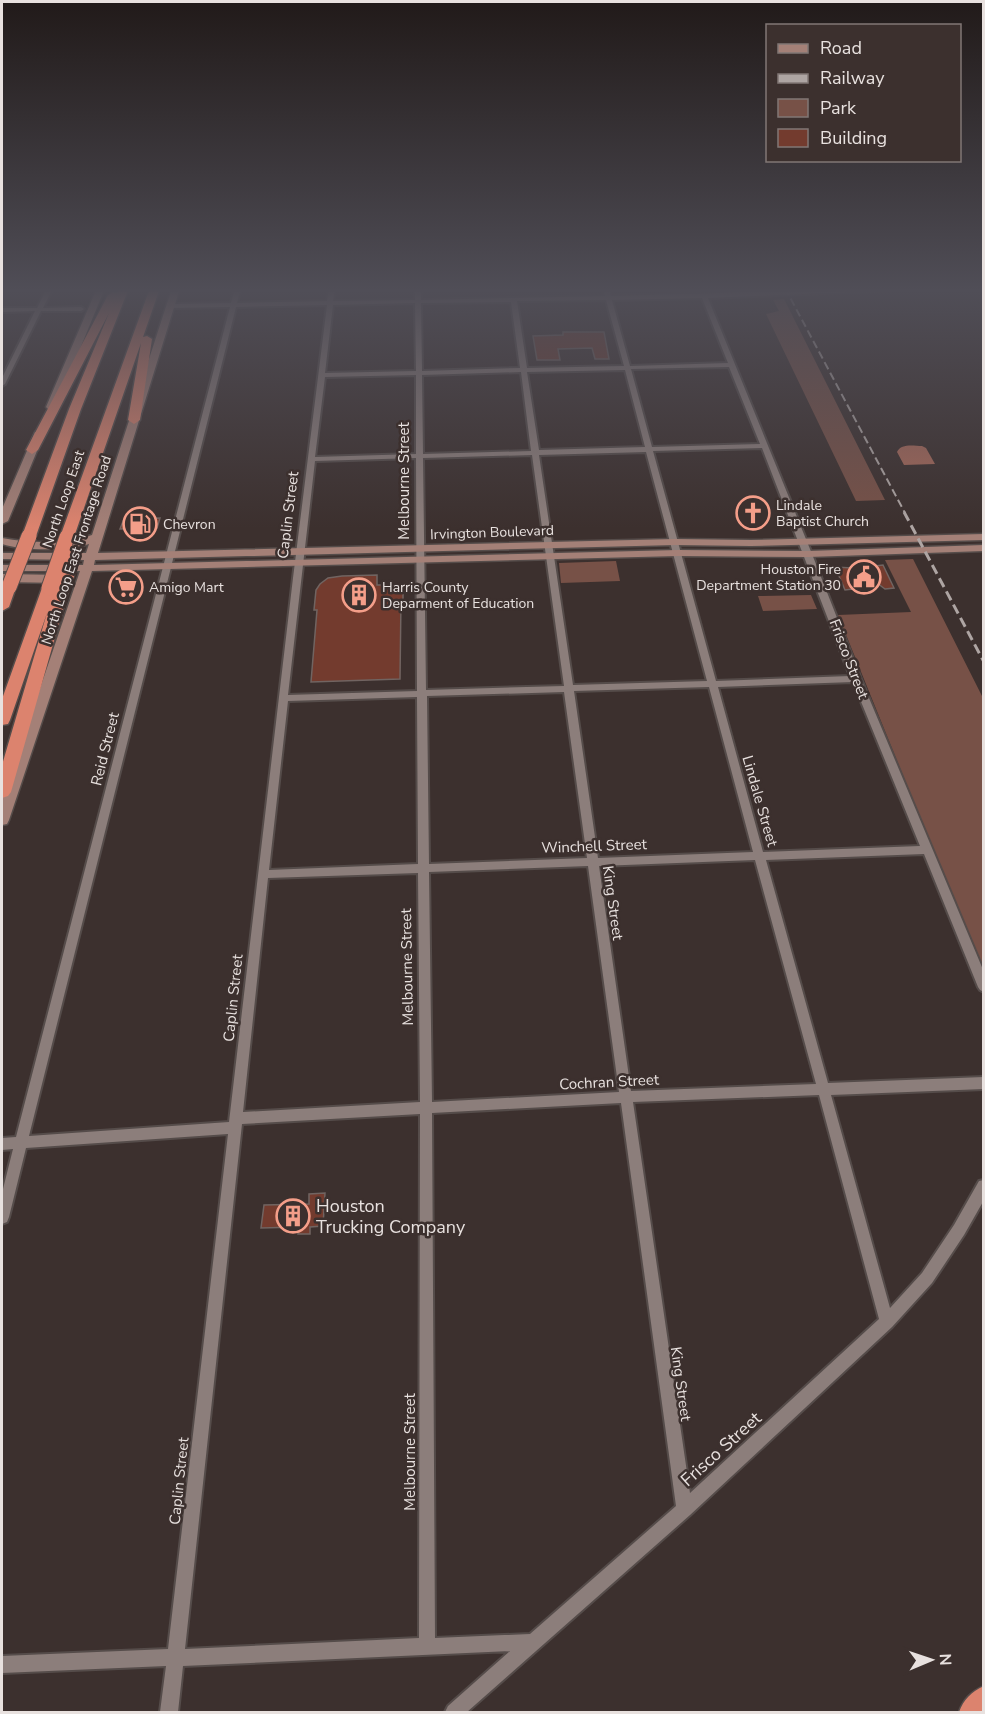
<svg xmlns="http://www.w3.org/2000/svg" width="985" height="1714" font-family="'Nunito Sans',sans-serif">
<rect width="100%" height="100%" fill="#3c302e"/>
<path fill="#775147" d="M784,299L885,500L856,501L766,314L779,311L773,300Z
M913,559L983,698V973L838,615L911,612L885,560Z
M616,561L620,581L561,583L559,563Z
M811,595L817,609L763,611L758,596Z"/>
<path fill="#a46859" d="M922,446L926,448L935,464L904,465L897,452C901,443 914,446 922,446Z"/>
<path fill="#733b2e" stroke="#716461" stroke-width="1.5" d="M563,332H604L609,359H595L592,348L558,349L560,360H537L533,336L563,335Z
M160,518L157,528L120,529L124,519Z
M883,565L894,588L885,589L877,583L874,587L859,586L853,589L845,590L835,567L871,569L875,566Z
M377,575V585H403V600H401L400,679L311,682L317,610H314L316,590L320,584L328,578L342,576Z
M325,1193L323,1226L310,1227V1234H298L299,1227L261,1228L264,1205L309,1204V1194Z"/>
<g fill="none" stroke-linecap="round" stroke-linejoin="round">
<defs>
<path id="minor" d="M47,288H53L43,308L81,307L84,309L81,311H41L5,384L2,386V378L35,311L2,312V308H37Z
M235,288H241L237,303L327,301L329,288H335L333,301L415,300V288H421V300L605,296L603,288H609L611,296L899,288L896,290L708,298L812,554L861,679L984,972V992L980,990L978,987L924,854L766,860L828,1083L984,1077V1089L831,1095L890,1308L922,1273L954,1225L979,1181L984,1180V1200L964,1235L932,1283L892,1327L690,1515L467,1712H445L448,1706L510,1651L183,1666L178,1712H160L166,1666L2,1673V1656L168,1649L228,1134L26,1148L9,1217L7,1222L2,1224V1193L13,1149L2,1150V1138L16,1137L230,307L171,308L168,306L171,304L231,303ZM702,298L728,363L630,366L612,300ZM606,300L624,366L527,368L517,301ZM511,302L520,368L422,371L421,303ZM415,303L416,371L325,373L333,305ZM327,305L293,578L229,1122L29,1136L236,307ZM729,367L760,444L652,447L631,369ZM625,370L645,447L539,450L527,372ZM521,372L531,451L423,454L422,375ZM416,375V454L315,457L325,377ZM762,448L850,676L716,681L653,451ZM646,452L707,681L573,685L539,455ZM532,455L564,686L426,690L423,458ZM416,458L417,691L288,695L315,461ZM853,682L920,846L763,852L718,687ZM709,687L753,852L598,858L574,691ZM564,692L587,858L429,864L427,696ZM417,697L418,864L269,870L288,701ZM755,860L816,1084L631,1091L599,866ZM588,866L619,1092L432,1102L429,872ZM418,873L420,1102L243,1112L268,878ZM819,1095L879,1319L690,1493L633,1102ZM621,1103L676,1506L530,1634L435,1638L432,1113ZM420,1114L419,1638L185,1649L242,1124Z"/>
<path id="secondary" d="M97,288H105L56,407L48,409L46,407Z
M172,288H180L98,553L675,539L751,540L984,534V540L751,546L675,545L95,560L94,565L678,550L808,551L984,545V551L808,557L678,556L92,571L9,820L7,824L2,825V800L80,571H2V565H83L84,560L2,559V553H86L89,544C68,551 23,551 2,544V538C30,543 64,545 92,535Z
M35,432L44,434L8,521L2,524V509Z
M2,574L63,575L69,579L63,583L2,582Z"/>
<path id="motorway" d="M119,288H129L81,409L36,536L29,540L24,539L22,536L69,409L109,313L38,450L32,454L26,450L108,295L113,292L117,293Z
M150,288H160L143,337L147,336L152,339L140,420L134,424L128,420L141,343L74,537L67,541L62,540L60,537Z
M9,583L16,587L9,607L2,611V588L4,584Z
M49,584L56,587L62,584L69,588L11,792L8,796L2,798V765L47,613L10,720L8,724L2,725V699L42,588Z
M984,1686V1712H959C964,1699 971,1692 984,1686Z"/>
</defs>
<use href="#minor" stroke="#554c4a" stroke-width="4"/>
<use href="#secondary" stroke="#554c4a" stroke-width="3"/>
<use href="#motorway" stroke="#554c4a" stroke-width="3"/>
<use href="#minor" fill="#8c7e7b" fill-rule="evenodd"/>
<use href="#secondary" fill="#a48077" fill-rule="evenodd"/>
<use href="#motorway" fill="#dc836e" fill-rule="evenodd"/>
<path stroke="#aea5a3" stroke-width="2" stroke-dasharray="8 4" stroke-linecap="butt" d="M785,288L905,513"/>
<path stroke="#aea5a3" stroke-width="3" stroke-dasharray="10 5" stroke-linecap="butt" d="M904,512L984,662"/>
<defs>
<path id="motorway-bridge" d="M9,587L29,536
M49,588L67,537
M62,588L74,553"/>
</defs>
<use href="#motorway-bridge" stroke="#554c4a" stroke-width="17" stroke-linecap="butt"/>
<use href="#motorway-bridge" stroke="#dc836e" stroke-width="15"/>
</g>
<linearGradient id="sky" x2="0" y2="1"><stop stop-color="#211a19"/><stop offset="0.55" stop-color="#504e57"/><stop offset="1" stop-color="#504e57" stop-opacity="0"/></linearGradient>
<rect width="985" height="528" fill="url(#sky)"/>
<defs>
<symbol id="church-ring" viewBox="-11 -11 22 22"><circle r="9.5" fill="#3c302e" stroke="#f49e89" stroke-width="1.5"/><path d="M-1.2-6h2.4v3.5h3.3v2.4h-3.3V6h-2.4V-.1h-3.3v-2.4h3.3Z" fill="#f49e89"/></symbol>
<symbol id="fuel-ring" viewBox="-11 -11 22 22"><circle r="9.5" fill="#3c302e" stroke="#f49e89" stroke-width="1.5"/><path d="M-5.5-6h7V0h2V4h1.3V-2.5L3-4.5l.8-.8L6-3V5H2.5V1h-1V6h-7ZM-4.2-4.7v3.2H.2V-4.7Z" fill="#f49e89"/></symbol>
<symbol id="civic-ring" viewBox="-11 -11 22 22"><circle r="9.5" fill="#3c302e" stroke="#f49e89" stroke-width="1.5"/><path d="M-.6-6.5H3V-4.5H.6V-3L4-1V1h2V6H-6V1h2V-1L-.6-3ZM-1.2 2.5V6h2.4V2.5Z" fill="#f49e89"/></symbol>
<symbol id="supermarket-ring" viewBox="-11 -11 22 22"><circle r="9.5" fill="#3c302e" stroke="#f49e89" stroke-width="1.5"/><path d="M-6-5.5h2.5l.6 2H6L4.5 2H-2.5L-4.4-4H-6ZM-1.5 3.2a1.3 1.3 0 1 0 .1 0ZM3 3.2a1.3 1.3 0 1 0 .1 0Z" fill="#f49e89"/></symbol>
<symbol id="building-ring" viewBox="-11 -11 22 22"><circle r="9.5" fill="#3c302e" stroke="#f49e89" stroke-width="1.5"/><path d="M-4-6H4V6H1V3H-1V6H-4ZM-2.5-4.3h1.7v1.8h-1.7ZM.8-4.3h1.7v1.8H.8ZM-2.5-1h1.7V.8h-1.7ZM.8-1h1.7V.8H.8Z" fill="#f49e89"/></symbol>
</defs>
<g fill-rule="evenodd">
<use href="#church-ring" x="734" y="494" width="38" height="38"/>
<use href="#fuel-ring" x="121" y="505" width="38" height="38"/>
<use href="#civic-ring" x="845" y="558" width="38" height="38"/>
<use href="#supermarket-ring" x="107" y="568" width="38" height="38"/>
<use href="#building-ring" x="340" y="576" width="38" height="38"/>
<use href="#building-ring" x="274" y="1197" width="38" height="38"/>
</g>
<g text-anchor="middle" stroke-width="5" stroke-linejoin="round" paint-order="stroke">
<g font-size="14" fill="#e8e1df" stroke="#3c302e">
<text transform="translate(63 499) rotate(-71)" y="5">North Loop East</text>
<text transform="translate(492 532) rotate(-2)" y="5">Irvington Boulevard</text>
<text transform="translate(76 550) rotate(-72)" y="5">North Loop East Frontage Road</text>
</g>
<g font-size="14" fill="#e8e1df" stroke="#3c302e" text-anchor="start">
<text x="776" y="510">Lindale<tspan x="776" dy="16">Baptist Church</tspan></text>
<text x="163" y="529">Chevron</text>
<text x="841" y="574" text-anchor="end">Houston Fire<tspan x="841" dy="16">Department Station 30</tspan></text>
<text x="149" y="592">Amigo Mart</text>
<text x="382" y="592">Harris County<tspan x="382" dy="16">Deparment of Education</tspan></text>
</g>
<g font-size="15" fill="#e8e1df" stroke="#3c302e">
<text transform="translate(404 481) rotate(-90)" y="5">Melbourne Street</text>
<text transform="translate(288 515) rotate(-83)" y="5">Caplin Street</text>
<text transform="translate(849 659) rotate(69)" y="5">Frisco Street</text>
<text transform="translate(105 749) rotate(-76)" y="5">Reid Street</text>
<text transform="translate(760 801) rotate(74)" y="5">Lindale Street</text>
<text transform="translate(594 846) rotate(-2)" y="5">Winchell Street</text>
<text transform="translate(613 903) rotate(82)" y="5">King Street</text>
<text transform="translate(407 967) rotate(-91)" y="5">Melbourne Street</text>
<text transform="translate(233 998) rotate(-84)" y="5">Caplin Street</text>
<text transform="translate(609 1082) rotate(-3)" y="5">Cochran Street</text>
<text transform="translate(681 1384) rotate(82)" y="5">King Street</text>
<text transform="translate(410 1452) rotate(-90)" y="5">Melbourne Street</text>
<text transform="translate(179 1481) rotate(-84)" y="5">Caplin Street</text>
</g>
<g font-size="18" fill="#e8e1df" stroke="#3c302e" text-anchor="start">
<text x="316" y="1212">Houston<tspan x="316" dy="21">Trucking Company</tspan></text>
</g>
<g font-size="18" fill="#e8e1df" stroke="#3c302e">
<text transform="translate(721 1449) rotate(-42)" y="6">Frisco Street</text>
</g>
</g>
<rect width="985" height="1714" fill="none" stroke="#e8e1df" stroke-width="6"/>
<rect x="766" y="24" width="195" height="138" fill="#3c302e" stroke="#817775" stroke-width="1.5"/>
<rect x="778" y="44" width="30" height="9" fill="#a48077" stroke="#817775" stroke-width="1.5"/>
<text x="820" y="54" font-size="18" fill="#e8e1df">Road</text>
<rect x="778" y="74" width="30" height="9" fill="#aea5a3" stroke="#817775" stroke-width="1.5"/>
<text x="820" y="84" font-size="18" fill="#e8e1df">Railway</text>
<rect x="778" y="99" width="30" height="18" fill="#775147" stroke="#817775" stroke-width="1.5"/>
<text x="820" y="114" font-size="18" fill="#e8e1df">Park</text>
<rect x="778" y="129" width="30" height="18" fill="#733b2e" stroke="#817775" stroke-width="1.5"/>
<text x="820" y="144" font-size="18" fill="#e8e1df">Building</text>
<g transform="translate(931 1660) rotate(88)" stroke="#3c302e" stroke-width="4.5" paint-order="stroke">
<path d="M0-4.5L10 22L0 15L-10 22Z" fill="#e8e1df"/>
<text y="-9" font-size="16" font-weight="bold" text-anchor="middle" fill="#e8e1df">N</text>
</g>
</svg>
